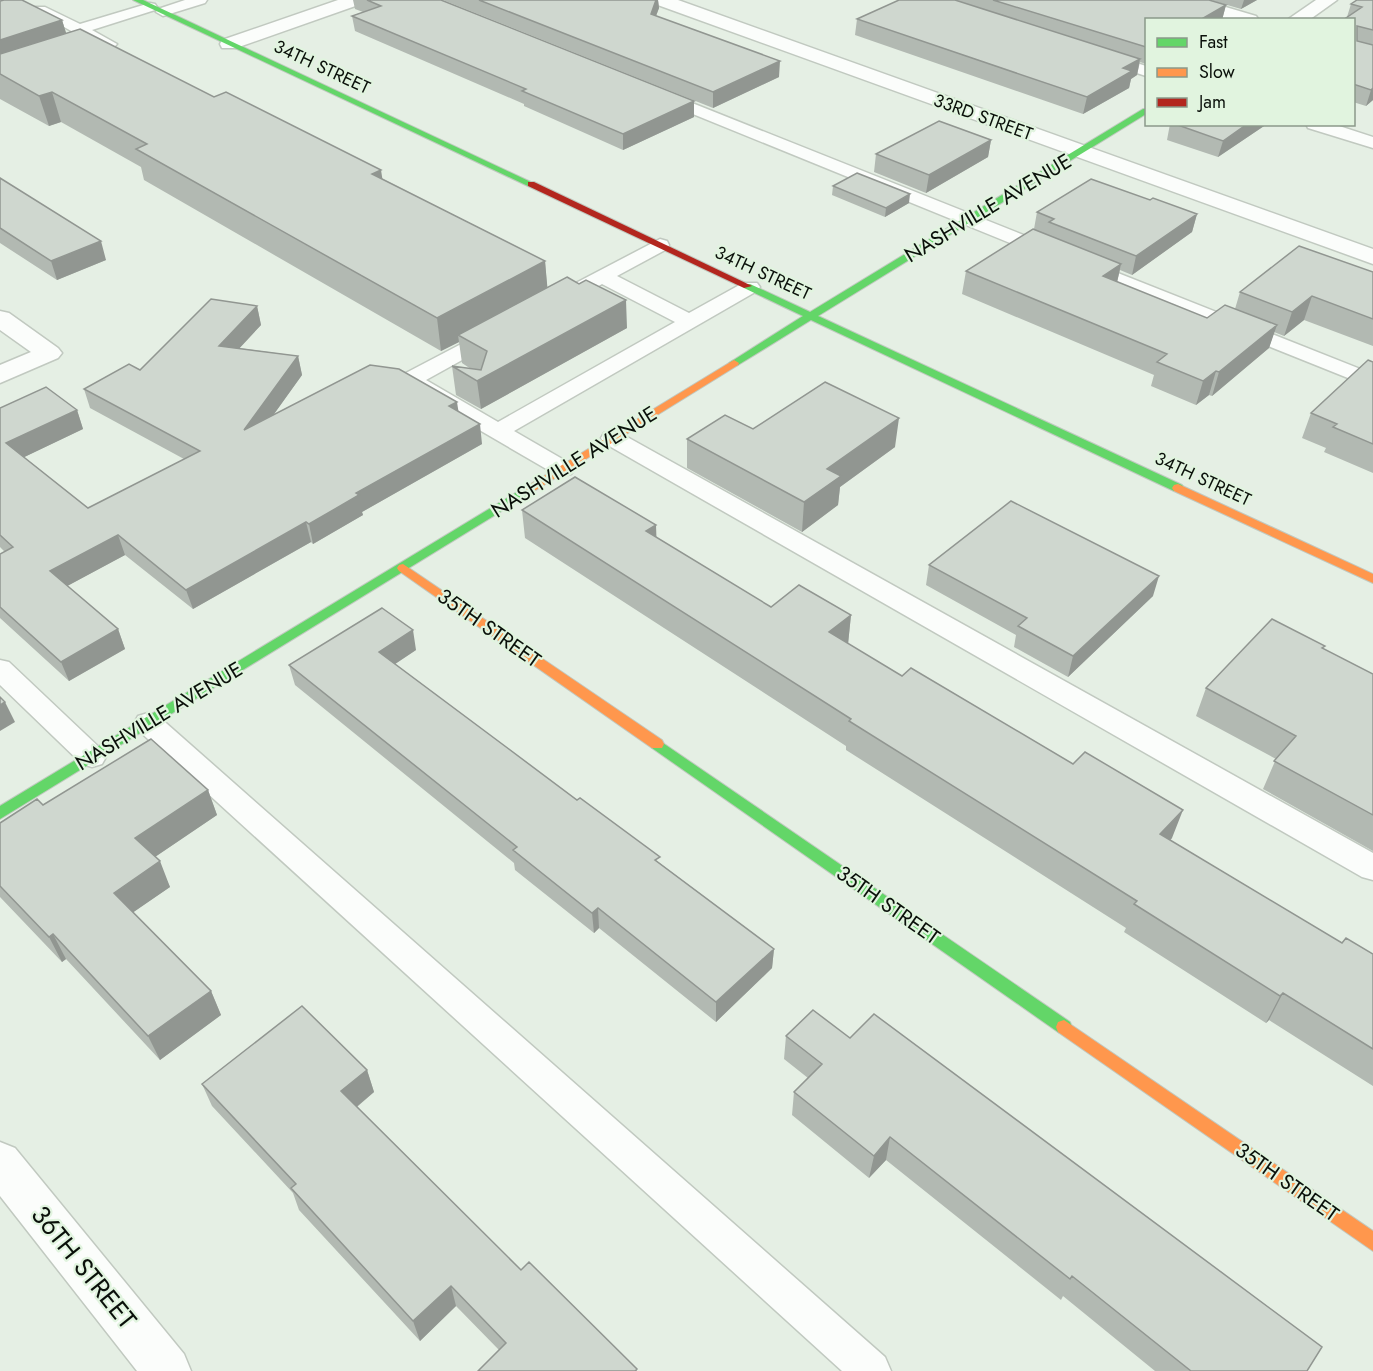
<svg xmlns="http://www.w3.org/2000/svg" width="1373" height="1371" font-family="Jost,sans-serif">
<rect width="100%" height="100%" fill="#e5efe4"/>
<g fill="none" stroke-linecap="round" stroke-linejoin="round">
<defs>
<path id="lane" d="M185,0H207L205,3L163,16L156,12L158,9Z
M150,3L155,4L157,7L155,10L92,30L117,44L114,47L106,50L33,10L35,7H45L80,24Z
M1105,53L1146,66V76L1100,61L1097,58Z
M662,91L1056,248L1059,252L1056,256H1042L656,99L654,96L656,93Z
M1306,124H1333L1373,137V148L1308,128Z
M660,239L667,241L669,245L667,249L617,276L689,313L743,283H757L760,287L757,291L514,431L571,464L575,469L571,474L563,476L555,474L402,385L399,380L402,375L486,331L493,329L500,331L503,335L500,339L426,380L498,422L675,322L602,284C587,292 568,308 551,304L548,300L551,296Z
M1085,260L1373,374V388L1078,270L1075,266L1078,262Z
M612,431L620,433L1373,853V880L1362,877L604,443L601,438L604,433Z
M0,660L9,662L102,750L106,757L102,764L92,767L82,764L0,685Z
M148,713L158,716L885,1357L891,1371H842L138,730L134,723L138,716Z"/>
<path id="street" d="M338,0H364L361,4L236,48H222L220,44L222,40Z
M652,0H678L1373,249V264L655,4Z
M1174,0H1202L1256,16L1259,20H1229L1177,4Z
M1316,0H1337L1309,20H1287Z
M0,311L9,313L58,348L62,353L58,358L0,383V365L31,352L0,330Z
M0,1142L15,1148L184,1354L191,1371H137L0,1196Z"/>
<path id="fast" d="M133,0H143L535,184L528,186Z
M1143,109H1146V114L818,316L1182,485L1184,488L1182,491H1174L811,320L738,365L734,366L729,363L803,316L744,288V284H750L810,312Z
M527,486L531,487L533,490L531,493L0,819V806Z
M657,739L1070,1022L1072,1027L1070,1032L1064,1034L1058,1032L652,748L650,744L652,740Z"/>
<path id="slow" d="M734,360L739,363L738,365L531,493H523L521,490Z
M1178,484L1373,574V583L1174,491L1172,488L1174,485Z
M403,564L662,740L664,744L662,748H652L399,571L397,568L399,565Z
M1064,1020L1373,1231V1251L1058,1032L1056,1027L1058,1022Z"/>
<path id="jam" d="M528,182H534L752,286L744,288L528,186Z"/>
</defs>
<use href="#lane" stroke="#c1c9c0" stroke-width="3"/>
<use href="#street" stroke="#c1c9c0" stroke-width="3"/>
<use href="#fast" stroke="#c1c9c0" stroke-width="2"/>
<use href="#slow" stroke="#c1c9c0" stroke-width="2"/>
<use href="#jam" stroke="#c1c9c0" stroke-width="2"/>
<use href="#lane" fill="#fbfdfb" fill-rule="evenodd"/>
<use href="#street" fill="#fbfdfb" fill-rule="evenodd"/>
<use href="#fast" fill="#63d668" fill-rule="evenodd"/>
<use href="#slow" fill="#ff974d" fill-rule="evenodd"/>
<use href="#jam" fill="#b3261e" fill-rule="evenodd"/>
</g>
<path fill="#b2b9b2" d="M353,0H441L694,117L623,150L524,106V104L355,31L352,16L363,12L355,9Z
M443,0H658L659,8L656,16L779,77L713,108Z
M899,0H1209L1226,5L1222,20H1146V64L1140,62L1137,75L1131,79L1129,88L1083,114L855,35L857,19Z
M1210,0H1257L1241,9Z
M1373,0V100L1366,106L1353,102V20L1347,17L1351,4Z
M0,1L62,20L66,33L214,97L383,179L545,261L547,287L627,328L481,409L456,395L452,366L471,369L462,363L459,342L441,351L144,180L141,167L61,122L49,126L0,99Z
M1170,124H1267L1218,157L1167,140Z
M991,140L988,157L926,193L874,172L876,154Z
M0,178L106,260L57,280L0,243Z
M833,186L909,203L885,217L832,195Z
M1150,200L1197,214L1192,232L1132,275L1120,270L1117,282L1207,318L1235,309L1240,292L1373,272V346L1304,320L1284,336L1274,332L1269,348L1212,396L1209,395L1196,405L1151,386L1154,375L962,294L966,271L1034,229L1037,212Z
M257,306L261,325L239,348L298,356L302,375L274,414L458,412L482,444L362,512L363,515L313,544L311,542L193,609L125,555L67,586L118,629L125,649L69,681L0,618V554L5,552L0,547V408L77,410L83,429L24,457L88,508L184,459L90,408L84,389L140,370Z
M1373,362V473L1324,452L1326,448L1302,438L1311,413Z
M753,429L895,447L840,487L838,505L802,532L687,468V439Z
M522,510L656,525V538L771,607L851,615L848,644L1172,838L1170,840L1342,943L1373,954V1086L1269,1020L1266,1023L1124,932L1126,928L846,750V746L525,538Z
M929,565L1153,596L1068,677L1014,647L1016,635L926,585Z
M1324,649L1373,674V851L1263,789L1276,759L1196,716L1206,688Z
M416,650L395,664L774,949L772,968L716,1022L599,928L594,933L515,870L514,863L295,685L289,665Z
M208,790L217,815L155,857L170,887L133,912L211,991L221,1015L160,1060L66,959L62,962L0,897V823Z
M786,1036L850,1038L1307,1371H1155L1063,1296L1061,1300L886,1160L869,1178L792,1115L794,1092L808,1078L784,1059Z
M367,1070L374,1092L357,1107L521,1270L637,1369V1371H478L499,1350L456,1306L420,1341L299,1210L293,1193L212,1106L202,1084Z"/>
<path fill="#919691" d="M656,0H658L659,8L651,29V14Z
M1244,0H1257L1241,9Z
M1226,5L1222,20H1200Z
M62,20L71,49L0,73V40Z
M1140,59L1137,75L1131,79L1129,88L1083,114L1087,97L1123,68Z
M780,61L779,77L713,108V92Z
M1373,88V100L1366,106L1371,90Z
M52,92L61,122L49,126L39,96Z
M694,101V117L623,150V134Z
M1247,124H1267L1218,157L1223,141Z
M991,140L988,157L926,193L929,175Z
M381,170L386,202L372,174Z
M910,194L909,203L885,217L886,208Z
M1197,214L1192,232L1132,275L1136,256Z
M101,241L106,260L57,280L51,261Z
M545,261L548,294L458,335L459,342L441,351L437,318Z
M1121,264L1116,287L1103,276Z
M1312,296L1304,320L1284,336L1292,312Z
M626,300L627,328L481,409L477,381Z
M257,306L261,325L224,365L219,346Z
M1277,325L1269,348L1212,396L1219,372Z
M298,356L302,375L249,449L244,430Z
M1216,371L1209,395L1196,405L1203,381Z
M457,402L460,421L449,406Z
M77,410L83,429L14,462L6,443Z
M899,418L895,447L840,487L838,505L802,532L804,502L827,469Z
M480,424L482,444L362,512L363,515L313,544L309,524L356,493Z
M306,522L311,542L193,609L186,590Z
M656,525L657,553L646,531Z
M118,535L125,555L58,591L50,571Z
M1159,576L1153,596L1068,677L1073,656Z
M851,615L848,644L829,632Z
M118,629L125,649L69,681L61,662Z
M413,630L416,650L383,672L379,652Z
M5,702L15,722L0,731V705Z
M208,790L217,815L146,863L135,838Z
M1183,810L1172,838L1150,862L1160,834Z
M160,861L170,887L125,918L114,893Z
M598,908L599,928L594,933L592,913Z
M53,934L66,959L62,962L49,937Z
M774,949L772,968L716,1022V1002Z
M211,991L221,1015L160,1060L148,1036Z
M1283,993L1269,1020L1266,1023L1280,996Z
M367,1070L374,1092L348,1114L341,1091Z
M890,1137L886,1160L869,1178L874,1156Z
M451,1286L456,1306L420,1341L413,1321Z"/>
<path fill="#cfd7cf" stroke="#919691" stroke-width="1.5" d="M4,0H22L62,20L0,40V1Z
M367,0H441L694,101L623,134L522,91L526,89L352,16L381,6Z
M479,0H656L651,14L780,61L713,92Z
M899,0H955L1140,59L1123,68L1132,71L1087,97L857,19Z
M993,0H1209L1226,5L1200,20H1146V47Z
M1357,0H1373V30L1357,26V41L1373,45V88L1371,90L1353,84V20H1343L1362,7L1351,4Z
M80,29L214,97L226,92L381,170L372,174L545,261L437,318L136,149L147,144L52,92L39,96L0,74V54Z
M939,121L991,140L929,175L876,154Z
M1175,124H1247L1223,141Z
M857,173L910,194L886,208L833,186Z
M0,178L101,241L51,261L0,228Z
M1091,179L1150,200L1153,198L1197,214L1136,256L1049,222L1054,219L1037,212Z
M1033,229L1121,264L1103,276L1207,318L1225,305L1277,325L1219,372L1216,371L1203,381L1157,362L1167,354L966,271Z
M1299,246L1373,272V319L1312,296L1292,312L1240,292Z
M567,277L579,284L586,280L626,300L477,381L452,366L481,370L487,351L458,335Z
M211,299L257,306L219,346L298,356L244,430L370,365L399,369L457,402L449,406L480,424L356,493L359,495L309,524L306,522L186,590L118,535L50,571L118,629L61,662L0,607V554L13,547L0,535V408L46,387L77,410L6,443L88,508L200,451L84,389L129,364L140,370Z
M1368,360L1373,362V444L1333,427L1337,424L1311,413Z
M825,382L899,418L827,469L841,476L804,502L687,439L725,415L753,429Z
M575,477L656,525L646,531L771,607L799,585L851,615L829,632L902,676L911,668L1073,764L1085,752L1183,810L1160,834L1342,943L1346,938L1373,954V1049L1283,993L1280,996L1134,904L1137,901L849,721L851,719L522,510Z
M1011,501L1159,576L1073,656L1018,626L1027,618L929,565Z
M382,608L413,630L379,652L577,800L580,798L660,857L655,860L774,949L716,1002L598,908L592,913L513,850L517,847L289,665Z
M1272,619L1325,646L1322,648L1373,674V815L1274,761L1296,736L1206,688Z
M0,697L5,702L0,705Z
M151,739L208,790L135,838L160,861L114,893L211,991L148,1036L53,934L49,937L0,886V823L37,799L43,805Z
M302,1006L367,1070L341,1091L521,1270L529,1262L637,1369L635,1371H478L506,1343L451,1286L413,1321L291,1188L296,1184L202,1084Z
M813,1010L850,1038L874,1014L1322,1347L1307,1371H1191L1072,1276L1070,1279L890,1137L874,1156L794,1092L822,1064L786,1036Z"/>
<g text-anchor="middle" stroke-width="4.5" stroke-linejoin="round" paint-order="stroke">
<g font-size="18" fill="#0a100a" stroke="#e1f4df">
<text transform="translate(322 67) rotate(25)" y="6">34TH STREET</text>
<text transform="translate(983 117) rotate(20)" y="6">33RD STREET</text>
<text transform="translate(763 273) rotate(25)" y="6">34TH STREET</text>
<text transform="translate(1203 479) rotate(25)" y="6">34TH STREET</text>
</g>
<g font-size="21" fill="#0a100a" stroke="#e1f4df">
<text transform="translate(988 208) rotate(-31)" y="7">NASHVILLE AVENUE</text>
<text transform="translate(574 462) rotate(-32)" y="7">NASHVILLE AVENUE</text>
<text transform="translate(489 628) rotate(35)" y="7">35TH STREET</text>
<text transform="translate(159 716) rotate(-31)" y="7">NASHVILLE AVENUE</text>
<text transform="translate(888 905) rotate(35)" y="7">35TH STREET</text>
<text transform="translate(1287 1182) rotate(35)" y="7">35TH STREET</text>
</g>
<g font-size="26" fill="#0a100a" stroke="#e1f4df">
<text transform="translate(84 1267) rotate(51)" y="9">36TH STREET</text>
</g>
</g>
<rect x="1145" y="18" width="210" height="108" fill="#e1f4df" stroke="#8b998a" stroke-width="1.5"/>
<rect x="1157" y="38" width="30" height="9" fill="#63d668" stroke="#8b998a" stroke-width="1.5"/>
<text x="1199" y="48" font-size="18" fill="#0a100a">Fast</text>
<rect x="1157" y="68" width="30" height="9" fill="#ff974d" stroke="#8b998a" stroke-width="1.5"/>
<text x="1199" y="78" font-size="18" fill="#0a100a">Slow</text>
<rect x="1157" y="98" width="30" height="9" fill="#b3261e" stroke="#8b998a" stroke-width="1.5"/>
<text x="1199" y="108" font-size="18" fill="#0a100a">Jam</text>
</svg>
